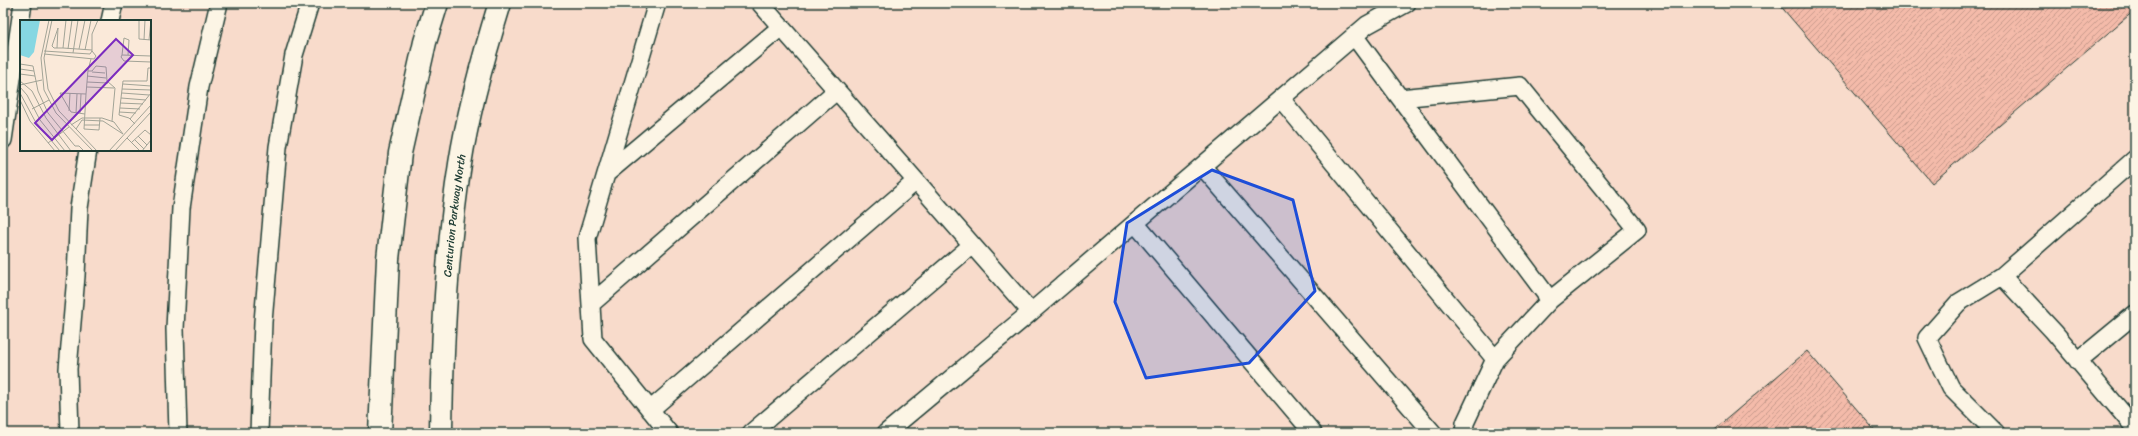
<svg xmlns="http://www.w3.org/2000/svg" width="2138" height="436" font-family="Sriracha,sans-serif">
<defs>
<pattern id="building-hatch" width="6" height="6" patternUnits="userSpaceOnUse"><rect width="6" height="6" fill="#f4bbaa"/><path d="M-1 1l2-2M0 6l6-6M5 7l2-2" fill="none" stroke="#c5998b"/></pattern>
</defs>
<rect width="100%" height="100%" fill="#fae9d9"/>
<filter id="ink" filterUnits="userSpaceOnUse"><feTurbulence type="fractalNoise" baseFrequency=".025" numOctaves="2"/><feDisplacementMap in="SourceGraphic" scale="8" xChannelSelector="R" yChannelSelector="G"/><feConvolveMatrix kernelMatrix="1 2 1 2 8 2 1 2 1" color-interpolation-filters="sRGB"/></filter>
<g filter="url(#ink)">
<path fill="#f8dbcb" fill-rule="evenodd" d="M3,3H2135V433H3ZM21,21H150V150H21Z"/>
<path fill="url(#building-hatch)" stroke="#1f3d34" d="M1778,3H2135V10L1932,183Z
M1807,351L1877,433H1710Z"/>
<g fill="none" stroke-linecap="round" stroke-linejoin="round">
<defs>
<path id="service" d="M657,3L587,238L593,339L669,433
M760,3L1031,312L886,433
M110,21L114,3
M1355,37L1400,98L1520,86L1637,230L1550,300L1495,359L1465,423L1464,433
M1400,98L1550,300
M1281,99L1495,359
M3,140L23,3
M1202,166L1433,433
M606,174L781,27
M1135,223L1313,433
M2002,276L2135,159
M591,304L836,91
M1031,312L1367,25L1407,3
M2078,361L2135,314
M650,410L916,181
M70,433L68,369L76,276L79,208L88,150
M178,433L175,329L181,208L199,87L219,3
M259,433L263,322L278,147L294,55L310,3
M751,433L972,245
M1996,433L1951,388L1927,338L1958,303L2002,276L2054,332L2135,428"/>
<g id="minor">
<path d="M380,433L388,259L400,153L425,42L437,3"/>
<path id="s1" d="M441,433C442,344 446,253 460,164C468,111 484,55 500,3"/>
</g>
</defs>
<use href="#service" stroke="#1f3d34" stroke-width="20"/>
<use href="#minor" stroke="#1f3d34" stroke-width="25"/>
<use href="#service" stroke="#fcf5e5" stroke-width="17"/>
<use href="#minor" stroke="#fcf5e5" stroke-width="22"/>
</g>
</g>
<path fill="#1d4ed8" fill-opacity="0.2" stroke="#1d4ed8" stroke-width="3" stroke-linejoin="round" d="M1212,170L1293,200L1315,291L1249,363L1146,378L1115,302L1127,223Z"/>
<g text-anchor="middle" stroke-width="3.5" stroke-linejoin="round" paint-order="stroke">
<g font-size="11" fill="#1f3d34" stroke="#fcf5e5">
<text dy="4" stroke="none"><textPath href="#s1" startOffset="218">Centurion Parkway North</textPath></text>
</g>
</g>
<g transform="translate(20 20)">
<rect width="131" height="131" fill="#fae9d9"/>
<path d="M0,0H20L14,32L9,38L0,35Z" fill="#86d7e2"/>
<path fill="none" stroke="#a2a497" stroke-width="1" d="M29,0L21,38L24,70L36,93L73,131M32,0L24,38L28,69L39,91L77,131M46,0L43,28L72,30M119,0V19L131,20M124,20L125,0M129,20L131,0M37,28L38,8L32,26L34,28H43M48,29L52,0M59,29L65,0M65,30L71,0M24,31L70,34L72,31M72,31V14L78,0M53,33L58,0M24,34L74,39L76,36L72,31M102,35L104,18L109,20L108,35M131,36L102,35L101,37L104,41L131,42M0,44L13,46L18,71L28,93L55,126H59L64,131M0,49L14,51M68,51H72L76,46L86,47L87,61L95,68L92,101M72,52L85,53M0,54L15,56M67,56L86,58M0,61L12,71L26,98L51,131M67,62L88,63M103,64L131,66M0,65L22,60M0,67L7,75L20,100L45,131M67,67L94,68M102,69L131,70M0,73L15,101L40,131M102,73L129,75M66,74L68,50L71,39M101,78L126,80M0,80L10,101L35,131M100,83L123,84M100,88L120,89M12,89L29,80M49,91L50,73M99,92L116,93M56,93L57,74M60,93L61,74M65,94L51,92L40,73L66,74L64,109L79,110L80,98M110,99L131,73M115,104L109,98L99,95L103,61H127L128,48H131M51,105L62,98H82L94,102L103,114M64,105H79M56,109L62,100L83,101L103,114M118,116L127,125M107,118L120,131M115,120L124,129M112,122L125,110L131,115M28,123L49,107M89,131L131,85M95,131L131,92M122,131L131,120"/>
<path fill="#7b2cbf" fill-opacity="0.15" stroke="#7b2cbf" stroke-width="2" d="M96,19L113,35L32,120L15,103Z"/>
<rect width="131" height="131" fill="none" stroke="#1f3d34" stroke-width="2"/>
</g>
<rect width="2138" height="436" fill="none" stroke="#fcf5e5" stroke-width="16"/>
<rect x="8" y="8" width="2122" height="420" fill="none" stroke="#1f3d34" stroke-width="1.5" filter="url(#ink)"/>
</svg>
